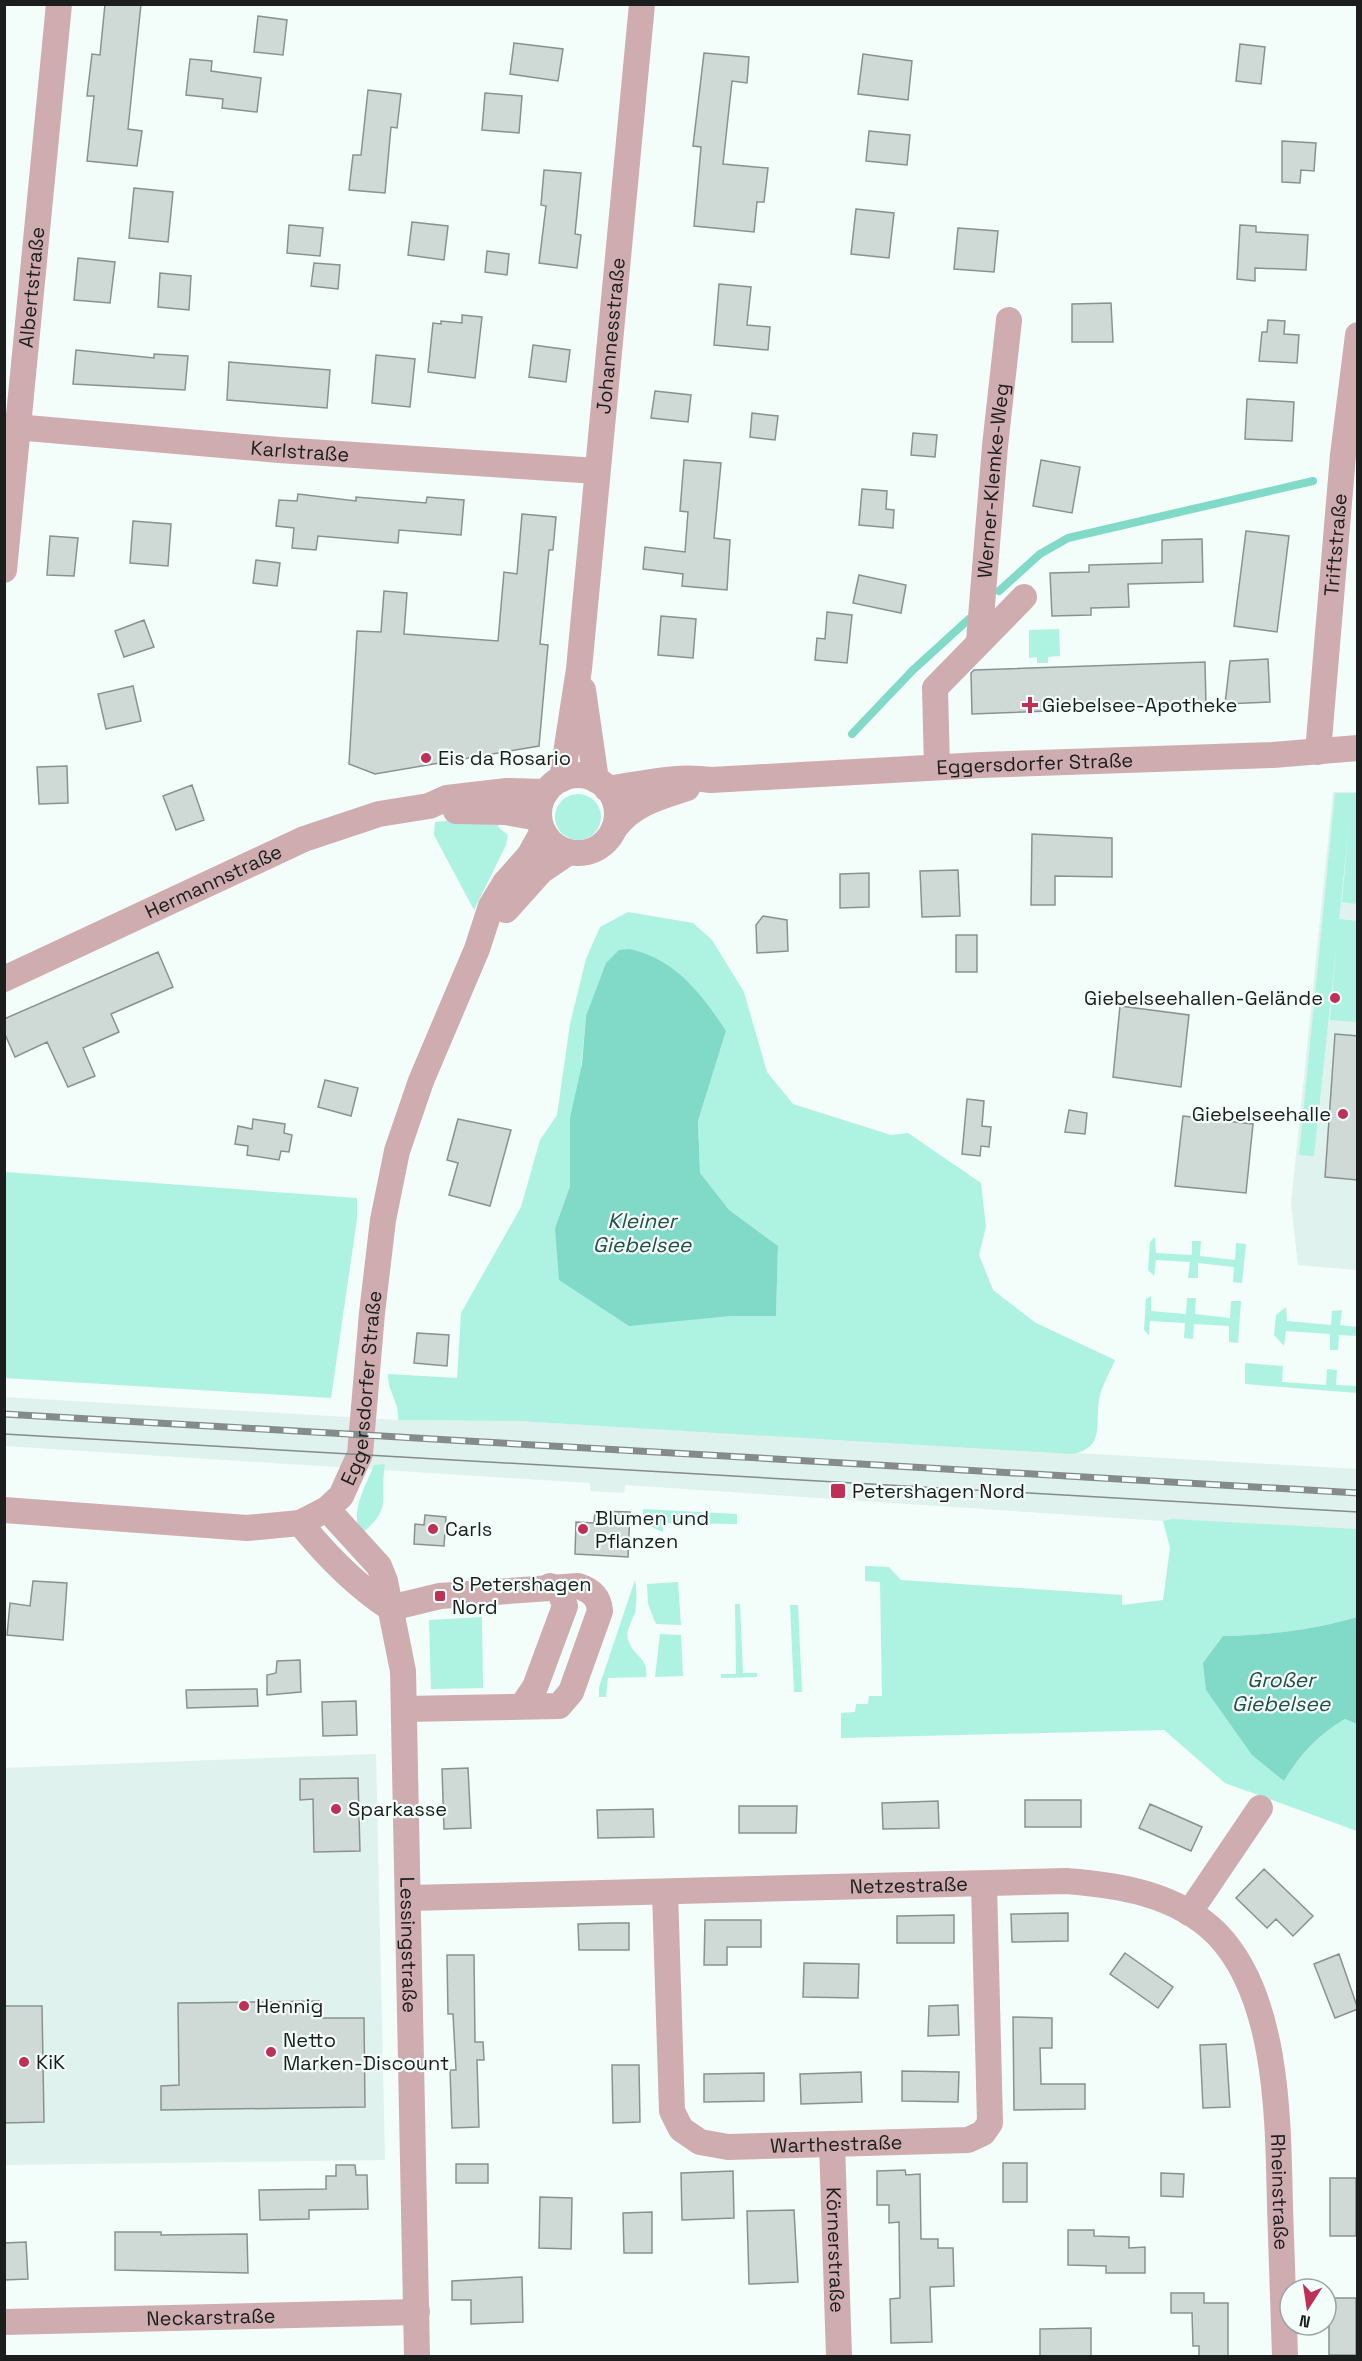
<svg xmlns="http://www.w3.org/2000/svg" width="1362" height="2361" font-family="'Space Grotesk',sans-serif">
<rect width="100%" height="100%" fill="#f3fdfa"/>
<path fill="#dff2ed" d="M1333,792H1357V1270L1298,1265L1291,1204Z
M4,1397L398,1420L518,1421L1357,1469V1529L1163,1521L625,1485L624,1493L590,1491V1483L5,1446Z
M376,1754L385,2160L5,2165L4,1768Z"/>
<path fill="#aef2e2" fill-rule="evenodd" d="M1059,629L1060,656L1048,657V663H1037V657L1029,658V630Z
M1335,793H1357V904L1342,902L1350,815L1339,919L1357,921V1022L1330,1020L1337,940L1314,1156L1299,1155Z
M555 817a23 23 0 1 1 46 0a23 23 0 1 1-46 0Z
M465,819L500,821L498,827L508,835L506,845L474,910L434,835L435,822Z
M628,912L693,923L712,940L744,992L767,1072L793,1104L891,1135L908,1133L981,1183L986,1227L979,1255L993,1290L1036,1323L1115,1360C1110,1372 1101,1387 1099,1400C1095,1425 1105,1447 1073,1454L518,1421L398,1420C400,1403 387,1391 388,1374L457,1378L461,1313L521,1207L540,1140L557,1115L570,1024L586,959L600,927ZM586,1016L726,1031L698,1121L700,1173L728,1210L778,1246L776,1316H730L555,1228L570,1186Z
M5,1172L357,1198V1219L331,1398L5,1378Z
M1155,1237L1156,1253L1192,1255V1241H1201L1200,1256L1235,1260L1236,1243L1246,1244L1242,1283L1233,1282L1234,1267L1198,1263V1278H1188L1190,1262L1156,1260L1154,1276L1148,1270L1150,1242Z
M1151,1296V1311L1186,1314L1187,1298H1196L1195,1314L1230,1318L1231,1301H1241L1238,1343L1229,1342V1326L1194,1324L1193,1339L1184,1338L1185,1323L1150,1321L1149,1335L1144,1330L1146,1299Z
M1286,1307L1287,1321L1331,1325L1332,1311L1342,1310L1340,1325L1357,1327V1336L1339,1335L1338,1350H1330V1334L1286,1331L1284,1346L1274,1335L1276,1315Z
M1245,1363L1283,1366L1282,1382L1326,1385L1327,1369L1337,1370L1336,1385L1357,1386V1393L1245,1384Z
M385,1464C379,1501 394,1507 361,1534C349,1512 366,1486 374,1465Z
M643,1509L737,1514V1524L663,1523V1532L642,1523Z
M1172,1519L1357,1529V1617C1313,1630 1269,1635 1223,1636L1206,1690L1284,1781C1300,1754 1318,1735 1345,1719L1357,1724V1831L1225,1783L1164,1730L841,1738V1713L855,1712L856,1704H868L869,1696H882L880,1582L865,1581V1566L889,1567L901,1580L1122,1595V1605L1163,1600L1170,1548L1163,1521Z
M635,1580C637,1590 637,1603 635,1613C632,1621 625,1632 628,1640C633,1656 649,1658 646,1677L608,1678L606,1697H599V1687Z
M678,1582L681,1625L656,1624L648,1604L647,1584Z
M735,1604H740L743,1673H757V1677L721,1678V1674H736Z
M790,1605H798L802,1692H794Z
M482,1617L483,1688L431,1689L429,1620Z
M660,1634L681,1635L683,1676L655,1677Z"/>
<path fill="#81dac7" d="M630,949C675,959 702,994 726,1031L698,1121L700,1173L729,1210L778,1246L776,1316H730L629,1326L559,1280L555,1228L570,1186V1118L582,1064L586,1016L606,963L619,950Z
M1357,1617V1724L1345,1719C1318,1735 1300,1754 1284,1781L1252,1755L1206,1690L1203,1663L1223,1636C1269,1635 1313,1630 1357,1617Z"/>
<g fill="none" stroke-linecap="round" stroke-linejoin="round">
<path stroke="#81dac7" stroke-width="8" d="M999,591L1040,554L1068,538L1313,481
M852,734L913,670L969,619"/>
</g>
<path fill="#cfd9d6" stroke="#899290" stroke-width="1.5" d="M105,4H141L128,129L142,131L137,166L87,161L94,96H87L92,54L100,55Z
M258,16L287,20L283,55L254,52Z
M514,43L563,49L558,81L510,74Z
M1240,44L1265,47L1261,84L1236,81Z
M704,53L749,57L747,83L732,81L723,164L768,168L764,202H757L754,232L694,226L701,147L693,146Z
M863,54L912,61L908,100L858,94Z
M190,59L212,61L211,71L261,78L257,112L222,108L223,99L186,95Z
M368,90L401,94L397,128L391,127L385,193L349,190L353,155H361Z
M485,93L522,96L519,133L482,130Z
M869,131L910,135L907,165L866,161Z
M1282,141L1316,143L1314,171L1301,170L1300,183L1282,182Z
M544,170L581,173L575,234L581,235L577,268L539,263L546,206L541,205Z
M134,188L173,192L168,242L129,238Z
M856,209L894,213L889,258L851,254Z
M412,222L448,226L444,260L408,255Z
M289,225L323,228L320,256L287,253Z
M1240,225L1256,226V232L1308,235L1306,270L1255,268V281L1237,279Z
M958,228L998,231L994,272L954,269Z
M487,251L509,254L507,275L485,272Z
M78,258L115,262L110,303L74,300Z
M314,263L340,265L338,289L311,286Z
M160,273L191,276L189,310L158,307Z
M719,284L751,287L747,325L770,327L768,350L714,345Z
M1111,303L1113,342H1072V304Z
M462,315L482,317L475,378L428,372L433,323L441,324V321L462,323Z
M1268,320L1285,321L1284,334L1299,335L1297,363L1259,361L1262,332H1267Z
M533,345L570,350L566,382L529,377Z
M76,350L154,358V354L188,356L185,390L73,384Z
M376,355L415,359L410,407L372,403Z
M229,362L330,370L327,408L227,400Z
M655,391L691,395L688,422L651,418Z
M1247,399L1294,402L1292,441L1245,439Z
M752,413L778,416L775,440L750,437Z
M913,433L937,435L935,457L911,455Z
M684,460L721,463L714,538L730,540L727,590L682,586L683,574L643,569L645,547L685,552L688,512L680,511Z
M1041,460L1080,467L1072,513L1033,506Z
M862,489L887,491L886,509L894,510L893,528L859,525Z
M298,494L356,501V497L426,503L427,497L464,500L461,535L399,530L398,543L318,536L316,550L292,548L294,528L276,526L279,500L297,501Z
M522,514L556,517L553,550H549L540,644L548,645L539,746L375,774L349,764L357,631L381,632L384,591L407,593L404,634L498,641L504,572L517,574Z
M133,521L171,524L168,566L130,563Z
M1246,531L1289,536L1277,632L1234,626Z
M50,536L78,538L74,576L47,575Z
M1202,539L1203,582L1128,584L1129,607L1091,608V615L1052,616L1050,573L1089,572V565L1162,563V540Z
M256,560L280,563L277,586L253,583Z
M859,575L906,585L901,613L853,603Z
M827,612L852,615L847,663L815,660L817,638L825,639Z
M661,616L696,619L693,658L658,655Z
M144,620L154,647L124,657L115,631Z
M1268,659L1270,702L1225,704L1230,661Z
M1205,662L1206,705L972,714L971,673L974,670Z
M133,686L141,721L106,729L98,694Z
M67,766L68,803L39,804L37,767Z
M192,785L204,820L176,830L163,796Z
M1032,834L1112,838V877L1055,876V905H1031Z
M958,870L960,916L922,917L920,871Z
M869,873V907L840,908V874Z
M763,916L787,920L788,951L757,953L756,925Z
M956,935H977V972H956Z
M158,952L173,987L111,1014L119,1032L83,1048L95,1076L68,1087L47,1042L15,1057L4,1032V1019Z
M1120,1006L1189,1015L1181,1087L1113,1077Z
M1335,1034L1358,1036V1180L1325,1177Z
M325,1080L358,1088L351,1116L318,1107Z
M967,1099L984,1101L982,1126L991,1127L989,1147L981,1146L980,1156L962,1154Z
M1069,1110L1087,1113L1085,1134L1065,1132Z
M1183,1116L1253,1124L1246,1193L1175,1186Z
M253,1119L285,1124L284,1133L292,1135L289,1152L281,1151L279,1160L247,1155L248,1146L235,1144L238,1126L252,1129Z
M458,1119L511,1130L490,1206L449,1195L458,1163L447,1160Z
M417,1333L449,1335L447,1366L414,1363Z
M595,1511L630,1512L628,1557L575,1554L576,1522L594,1523Z
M425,1515L446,1517L444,1546L414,1544L415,1524L424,1525Z
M33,1581L67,1583L63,1640L7,1635L10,1603L30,1606Z
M300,1660L301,1692L267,1695V1675L276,1673L277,1661Z
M257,1689L258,1706L187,1708L186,1690Z
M356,1701L357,1735L323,1736L322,1702Z
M468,1768L471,1828L444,1829L442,1769Z
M358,1778L360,1851L314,1852L313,1799L300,1800V1779Z
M1025,1800H1081V1827H1025Z
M938,1801L939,1828L883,1829L882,1803Z
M1150,1804L1202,1827L1191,1851L1139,1828Z
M739,1806H797L796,1833H739Z
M653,1809L654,1837L598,1838L597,1810Z
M1264,1869L1313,1916L1293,1936L1276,1919L1267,1928L1236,1898Z
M1068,1913V1941L1012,1942L1011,1914Z
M954,1915V1943H897V1916Z
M705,1920H761V1947H727V1965H704Z
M612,1923H629V1950H579L578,1924Z
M1125,1953L1173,1987L1158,2008L1110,1974Z
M1339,1954L1358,2009L1335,2018L1314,1964Z
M447,1955H474L475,2042H483L484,2060H477L479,2127L452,2128L450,2070H456L453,2014H448Z
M804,1963L859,1964L858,1998L803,1997Z
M319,2001L320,2018H364L365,2107L161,2110V2086L179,2085L178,2003Z
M958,2005L959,2035L928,2036L929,2006Z
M4,2006H42L44,2122L4,2123Z
M1013,2017L1052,2018V2048H1040L1041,2084H1085V2109L1014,2110Z
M1226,2044L1230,2107L1203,2108L1200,2045Z
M612,2065H639L640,2122L613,2123Z
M902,2071L959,2072L958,2102L902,2101Z
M861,2072L862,2102L801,2104L800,2074Z
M764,2073V2101L704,2102V2074Z
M1003,2163H1027V2202H1003Z
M456,2164H488V2183H456Z
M336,2165H355L356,2175H367L368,2209L309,2210V2219L260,2220L259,2190L326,2189V2176H336Z
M905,2170L906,2175L920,2174L921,2239H938V2248H953L954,2286L930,2287L932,2342L891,2343L890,2299L900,2298L899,2222L889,2223V2205H877V2171Z
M733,2171L734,2218L682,2220L681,2173Z
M1161,2173L1184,2174L1183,2197L1161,2196Z
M1330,2178H1356V2236H1330Z
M540,2197L572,2198L571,2249L539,2248Z
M794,2210L798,2282L749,2284L747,2211Z
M652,2212V2253H624L623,2213Z
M1068,2230H1094V2236L1129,2237V2248L1145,2247V2273H1106V2266L1068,2265Z
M115,2232H161V2235L247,2234L248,2273L115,2270Z
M26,2242L28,2279L4,2280V2243Z
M522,2277L523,2322L471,2324V2300H452V2281Z
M1171,2293H1204V2303H1228V2356H1199V2346H1193L1192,2313H1171Z
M1329,2298H1356V2355H1329Z
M1091,2328V2356H1040V2329Z"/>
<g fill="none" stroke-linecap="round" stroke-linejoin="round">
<g stroke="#cfacb0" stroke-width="26">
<path id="s1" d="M4,426L279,450L597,471"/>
<path id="s2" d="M4,570L59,4"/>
<path id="s3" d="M979,642L995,446L1009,320"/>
<path d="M583,690L596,780"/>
<path id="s4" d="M1318,752L1343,455L1358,335"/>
<path d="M937,767L935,688L1024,597"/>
<circle cx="578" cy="814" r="39"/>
<path id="s5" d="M562,779L579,669L642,4"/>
<path id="s6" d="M607,789C643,784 675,775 711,780L981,765L1273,755L1358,748"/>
<path d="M456,811L505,812L539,818"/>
<path d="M614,829C632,804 659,797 687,788"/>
<path d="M506,910L541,871L569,852"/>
<path id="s7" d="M4,979L304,839L379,814L429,806L447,798L507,791L546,792"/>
<path id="s8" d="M327,1509L379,1566L385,1581L403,1671L417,2356"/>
<path id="s9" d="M4,1510L247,1528L300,1523L327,1509L341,1496L360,1454L372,1313L383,1220L397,1151L421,1081L477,949L491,906L505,883L529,856L543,831"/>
<path d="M300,1523C326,1555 355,1585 390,1608"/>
<path d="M390,1608L440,1596L578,1586C591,1590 599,1597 600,1611L571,1692L559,1706L405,1709"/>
<path d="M522,1706L535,1687L565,1606L560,1592L550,1586"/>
<path id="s10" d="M665,1892L672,2111L681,2129L700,2142L728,2147L968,2140L983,2133L990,2123L984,1884"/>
<path id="s11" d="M409,1898L1066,1881C1119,1885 1177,1894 1217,1934C1279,1998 1278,2123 1280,2207C1282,2257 1283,2307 1285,2356"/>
<path d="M1189,1913L1260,1808"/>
<path id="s12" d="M832,2144L839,2356"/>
<path id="s13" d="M4,2322L417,2312"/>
</g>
<path stroke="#848b89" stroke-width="1.5" d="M4,1434L1358,1512"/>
<defs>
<path id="rail" d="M4,1414L1358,1493"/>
</defs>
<use href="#rail" stroke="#848b89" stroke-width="7"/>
<use href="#rail" stroke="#f3fdfa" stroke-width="4.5" stroke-dasharray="14" stroke-linecap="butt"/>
</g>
<g fill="#bf3058" stroke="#f3fdfa" stroke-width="2">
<path d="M1027 696h6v6h6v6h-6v6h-6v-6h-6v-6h6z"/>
<circle cx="426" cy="758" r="6"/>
<circle cx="1335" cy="998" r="6"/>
<circle cx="1343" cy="1114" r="6"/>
<rect x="830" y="1483" width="16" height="16" rx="3"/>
<circle cx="433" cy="1529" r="6"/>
<circle cx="583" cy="1529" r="6"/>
<rect x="434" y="1590" width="12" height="12" rx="3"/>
<circle cx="336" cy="1809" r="6"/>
<circle cx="244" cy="2006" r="6"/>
<circle cx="271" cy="2052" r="6"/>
<circle cx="24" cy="2062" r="6"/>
</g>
<g text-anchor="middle" stroke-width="4.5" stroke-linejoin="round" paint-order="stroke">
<g font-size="20" fill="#1b1e1d" stroke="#f3fdfa">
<text dy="7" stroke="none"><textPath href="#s2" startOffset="284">Albertstraße</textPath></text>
<text dy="7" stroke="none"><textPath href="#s5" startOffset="446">Johannesstraße</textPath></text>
<text dy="7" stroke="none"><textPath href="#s1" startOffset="297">Karlstraße</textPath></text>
<text dy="7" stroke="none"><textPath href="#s3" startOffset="162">Werner-Klemke-Weg</textPath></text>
<text dy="7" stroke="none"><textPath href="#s4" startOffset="208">Triftstraße</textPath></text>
<text dy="7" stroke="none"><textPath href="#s6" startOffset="429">Eggersdorfer Straße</textPath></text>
<text dy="7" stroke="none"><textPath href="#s7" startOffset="231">Hermannstraße</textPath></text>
<text dy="7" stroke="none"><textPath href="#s9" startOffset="458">Eggersdorfer Straße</textPath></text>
<text dy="7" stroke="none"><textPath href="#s11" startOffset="500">Netzestraße</textPath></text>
<text dy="7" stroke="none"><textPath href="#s8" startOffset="459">Lessingstraße</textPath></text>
<text dy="7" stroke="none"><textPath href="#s10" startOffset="399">Warthestraße</textPath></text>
<text dy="7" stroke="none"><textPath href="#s11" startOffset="1092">Rheinstraße</textPath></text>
<text dy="7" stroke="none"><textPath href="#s12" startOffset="106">Körnerstraße</textPath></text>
<text dy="7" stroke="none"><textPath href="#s13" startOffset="207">Neckarstraße</textPath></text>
</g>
<g font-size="20" fill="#1b1e1d" stroke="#f3fdfa" text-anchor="start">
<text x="1042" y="712">Giebelsee-Apotheke</text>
<text x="438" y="765">Eis da Rosario</text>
<text x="1323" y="1005" text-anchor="end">Giebelseehallen-Gelände</text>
<text x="1331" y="1121" text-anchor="end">Giebelseehalle</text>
<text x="852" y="1498">Petershagen Nord</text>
<text x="595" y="1525">Blumen und<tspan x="595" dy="23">Pflanzen</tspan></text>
<text x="445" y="1536">Carls</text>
<text x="452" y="1591">S Petershagen<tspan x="452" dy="23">Nord</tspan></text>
<text x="348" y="1816">Sparkasse</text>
<text x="256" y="2013">Hennig</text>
<text x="283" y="2047">Netto<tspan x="283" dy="23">Marken-Discount</tspan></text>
<text x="36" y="2069">KiK</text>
</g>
<g font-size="21" font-style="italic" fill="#244d45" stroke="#f3fdfa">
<text x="642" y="1228">Kleiner<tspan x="642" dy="24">Giebelsee</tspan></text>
<text x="1281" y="1687">Großer<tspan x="1281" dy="24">Giebelsee</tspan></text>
</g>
</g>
<rect width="1362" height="2361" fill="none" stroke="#1b1e1d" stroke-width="12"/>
<g transform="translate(1308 2307) rotate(192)"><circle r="28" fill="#f3fdfa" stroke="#9da4a2" stroke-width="1.5"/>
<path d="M0-4.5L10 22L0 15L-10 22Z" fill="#bf3058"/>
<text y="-9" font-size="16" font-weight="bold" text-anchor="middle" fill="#1b1e1d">N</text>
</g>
</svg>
